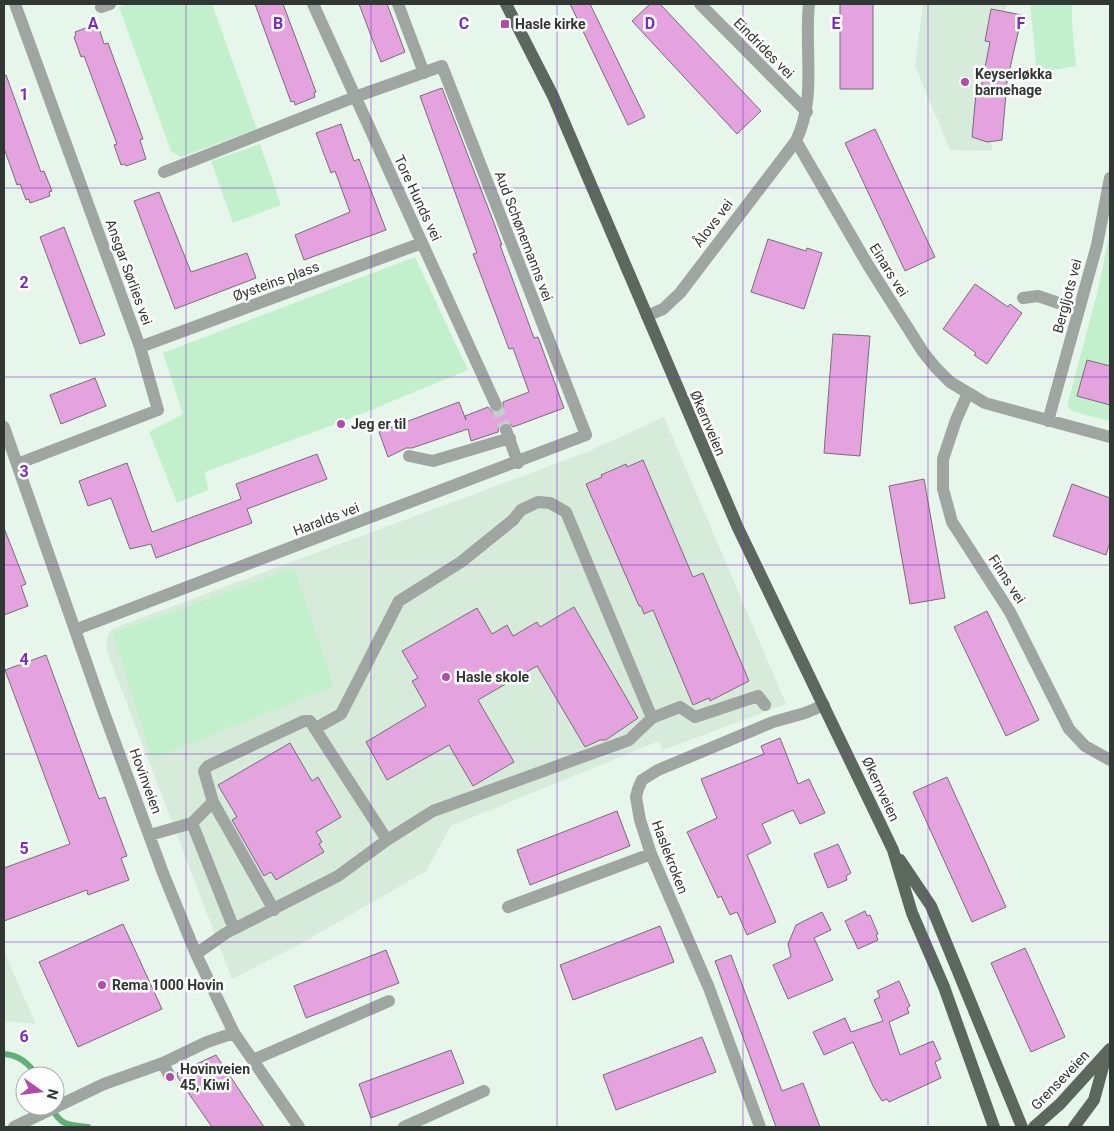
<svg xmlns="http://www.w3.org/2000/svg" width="1114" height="1131" font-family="Roboto,sans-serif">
<rect width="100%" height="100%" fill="#e7f6ea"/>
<path fill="#d6ebda" d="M923,4H1007L1005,12L1023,16L1004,98L1006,99L1002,141L991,142L993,151L950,150L915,66Z
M664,417L786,704L663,750L659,741L451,826L426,871L304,942L232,979L106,649L108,634L114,628L587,452Z
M4,952L36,1024L4,1021Z"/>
<path fill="#c3f0cc" d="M127,4H212L257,129L181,157L171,151L119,7Z
M1030,4H1072V23L1076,66L1037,73Z
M260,144L281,205L233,223L211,161Z
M1110,232V421L1072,411L1067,406L1097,294Z
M415,257L468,370L344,421L205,472L208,490L177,503L149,432L183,414L163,353Z
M294,568L334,686L152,759L113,633Z"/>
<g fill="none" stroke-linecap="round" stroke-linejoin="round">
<path stroke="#64af78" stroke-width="6" d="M4,1054C19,1055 29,1063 37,1076
M51,1107C61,1126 68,1125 88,1127"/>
</g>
<path fill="#e4a2df" stroke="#796d78" d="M255,4H283L316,92L314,93L315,97L295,105L294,101L291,102Z
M359,4H387L405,52L381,62Z
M570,4H590L645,117L628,125Z
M650,4H660L761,111L737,134L632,21Z
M840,4H873V89H840Z
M991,9L1022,15L1007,81L1002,140L987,142L972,137L976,93H980L990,42L985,41Z
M94,25L96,29L99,28L104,44L108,43L143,139L140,140L146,159L126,166L125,164L121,165L114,145L117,144L84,56L81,57L74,37L76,36L75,32Z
M6,75L41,172L44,171L52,191L49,192L50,196L30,203L29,199L26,200L20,184L17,185L4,148V76Z
M442,88L494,223L502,245H500L534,338L538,337L564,408L513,427L508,422L503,423L500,425L498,432L471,441L468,429L412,448H406L388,457L379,432L459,402L466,420L465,416L488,407L492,412L499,413L503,409V402L529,392L513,348L509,349L473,254L477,253L420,96Z
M341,124L354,161L359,159L386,230L304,260L295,235L350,212L335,171L331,173L316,133Z
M875,129L935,257L905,271L845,143Z
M159,192L191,272L247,253L256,278L175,309L134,201Z
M64,227L105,335L80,344L40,237Z
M768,239L806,251L807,248L822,253L804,309L751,292Z
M975,284L1008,307L1010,304L1022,313L987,364L974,355L976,353L943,329Z
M833,334L870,336L860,456L824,453Z
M1087,360L1110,366V405L1077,396Z
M95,378L106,406L61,424L50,395Z
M317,454L327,479L247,509L252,523L156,558L151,544L130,549L111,498L88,506L79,481L127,463L152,532L241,499L236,484Z
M643,460L693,577L703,573L749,681L710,701L709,698L693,705L653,610L644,614L641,606H639L586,484L602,477L601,475L626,464L627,467Z
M924,479L945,598L910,604L889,486Z
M1072,484L1110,498V542L1106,555L1053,536Z
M4,528L26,584L21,586L28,606L4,615Z
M574,607L638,718L606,740H600L585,747L537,666L478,700L514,762L473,786L449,745L387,780L366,742L426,706L412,681L418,678L402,651L477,608L492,634L507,625L513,636L537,622L540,627Z
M987,611L1039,720L1006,736L954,627Z
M46,655L99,799L105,797L127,856L121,858L129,880L88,895L87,890L4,921V868L70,844L5,670Z
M780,738L798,784L809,779L825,813L800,824L793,810L762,824L771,843L747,855L776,922L747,935L737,912L730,915L721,896L718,898L687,832L717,818L701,779L764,754L761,746Z
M290,743L312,781L318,777L341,817L316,832L322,842L319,844L324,852L276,880L271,872L264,876L232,820L237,817L218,785Z
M947,777L1006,907L972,922L913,792Z
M617,811L630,846L530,885L517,850Z
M838,844L851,873L846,876L847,880L828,888L814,854Z
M865,911L867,916L870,915L878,934L876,935L878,940L858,949L845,921Z
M822,912L831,930L814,938L833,980L788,999L773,965L791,957L788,944L796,925Z
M123,924L162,1009L78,1047L39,962Z
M660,926L674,962L573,1000L560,965Z
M1025,948L1065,1037L1031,1052L991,963Z
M386,950L399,983L306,1018L294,986Z
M731,955L782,1091L803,1083L820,1127H776L715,961Z
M899,981L910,1006L907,1008L909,1013L889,1022L900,1055L933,1041L941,1059L935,1062L941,1078L889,1102L887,1099L882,1101L874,1088L853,1042L824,1055L813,1032L845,1018L851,1032L883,1021L874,1000L880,997L877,991Z
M702,1037L716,1072L616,1110L603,1075Z
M451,1050L464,1083L371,1118L359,1084Z
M216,1055L264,1127H212L178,1078L177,1073Z"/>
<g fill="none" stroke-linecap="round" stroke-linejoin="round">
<path stroke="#c3d0c5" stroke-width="12" stroke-dasharray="12 6" stroke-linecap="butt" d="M496,405L506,430"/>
<path stroke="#9fa5a0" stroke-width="12" d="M15,4L140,347L158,410L17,464
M313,4L496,405
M398,4L424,73
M700,4L807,112
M809,4C804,50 817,97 796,141L868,265L923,352L936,368L950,382L985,403L1110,437
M101,7L110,4
M1023,298L1038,296L1079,310
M647,316L663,309L680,293L796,141
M140,347L422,243
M968,393L956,420L943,459V489L952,522L1010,612L1069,729L1085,746L1110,760
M1048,421L1097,245L1110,178
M4,427L103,710L163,873L196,954L234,1033L299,1127
M506,430L518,463
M409,456L433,461L510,438
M77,629L586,435L442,66L355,97L164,172
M316,728L341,714L399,601L461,562L513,520L521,510L538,502L550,503L566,512L652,718
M213,802L274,910
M192,823L213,802L204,771L208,766L304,721H310L387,840
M150,835L192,823L234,929
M508,907L651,854
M196,954L226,933L338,876L387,840L433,811L629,740L652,718L680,707L695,717L758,696L765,705
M253,1060L389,1001
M163,1063L170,1077
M14,1127L104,1084L163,1063L207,1042L234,1033
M404,1127L484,1091
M760,1127L709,988L651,854L640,820L636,797L638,789L642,780L658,770L773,722L805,713L824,705"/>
<path stroke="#5c675e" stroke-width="12" d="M506,4L553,96L738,528L893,850L912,913L944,987L994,1127
M900,860L931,906L1022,1127
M1034,1127L1060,1104L1110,1049
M1074,1127L1094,1100L1106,1056"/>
</g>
<path fill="none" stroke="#7b2cbf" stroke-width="1" stroke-opacity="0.55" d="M186,4V1127M371,4V1127M557,4V1127M743,4V1127M928,4V1127M4,188H1110M4,377H1110M4,565H1110M4,754H1110M4,942H1110"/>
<g fill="#b24bae" stroke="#fefefe" stroke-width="2">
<rect x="500" y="19" width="10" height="10" rx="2.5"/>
<circle cx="965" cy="82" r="5"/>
<circle cx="341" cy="424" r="5"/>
<circle cx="446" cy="677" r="5"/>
<circle cx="102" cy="985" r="5"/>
<circle cx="170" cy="1077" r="5"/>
</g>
<g text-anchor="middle" stroke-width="5" stroke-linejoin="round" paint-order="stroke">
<g font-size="14" font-weight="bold" fill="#313732" stroke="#fefefe" text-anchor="start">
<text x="515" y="29">Hasle kirke</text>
<text x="975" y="79">Keyserløkka<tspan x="975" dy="16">barnehage</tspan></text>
<text x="351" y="429">Jeg er til</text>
<text x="456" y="682">Hasle skole</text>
<text x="112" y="990">Rema 1000 Hovin</text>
<text x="180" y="1074">Hovinveien<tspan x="180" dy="16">45, Kiwi</tspan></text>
</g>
<g font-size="14" fill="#313732" stroke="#fefefe">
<text transform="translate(764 48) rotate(45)" y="5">Eindrides vei</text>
<text transform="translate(418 198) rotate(65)" y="5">Tore Hunds vei</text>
<text transform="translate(713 223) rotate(-53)" y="5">Ålovs vei</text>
<text transform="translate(524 236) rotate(69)" y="5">Aud Schønemanns vei</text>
<text transform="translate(889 270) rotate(58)" y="5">Einars vei</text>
<text transform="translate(129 272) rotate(70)" y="5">Ansgar Sørlies vei</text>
<text transform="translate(276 281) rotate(-20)" y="5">Øysteins plass</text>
<text transform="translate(1067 296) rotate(-75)" y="5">Bergljots vei</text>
<text transform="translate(708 423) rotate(67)" y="5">Økernveien</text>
<text transform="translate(326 519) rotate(-21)" y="5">Haralds vei</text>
<text transform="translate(1007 579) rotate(57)" y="5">Finns vei</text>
<text transform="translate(146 781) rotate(70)" y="5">Hovinveien</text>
<text transform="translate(881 789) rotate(65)" y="5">Økernveien</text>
<text transform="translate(670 857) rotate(69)" y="5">Haslekroken</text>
<text transform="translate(1060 1080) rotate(-46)" y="5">Grenseveien</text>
</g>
</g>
<g font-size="16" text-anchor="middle" font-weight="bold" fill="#7b2cbf" stroke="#fefefe" stroke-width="5" stroke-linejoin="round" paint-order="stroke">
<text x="93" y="29">A</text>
<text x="278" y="29">B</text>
<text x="464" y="29">C</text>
<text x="650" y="29">D</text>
<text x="836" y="29">E</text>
<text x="1021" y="29">F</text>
<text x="24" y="100">1</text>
<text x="24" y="288">2</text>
<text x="24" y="477">3</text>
<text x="24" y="665">4</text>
<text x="24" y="854">5</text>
<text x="24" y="1042">6</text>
</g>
<rect width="1114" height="1131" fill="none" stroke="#313732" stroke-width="10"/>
<g transform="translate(40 1091) rotate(104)"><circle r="24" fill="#fefefe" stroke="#acaeac"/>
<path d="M0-4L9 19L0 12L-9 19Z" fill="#b24bae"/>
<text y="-8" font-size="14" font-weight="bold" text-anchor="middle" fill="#313732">N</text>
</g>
</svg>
